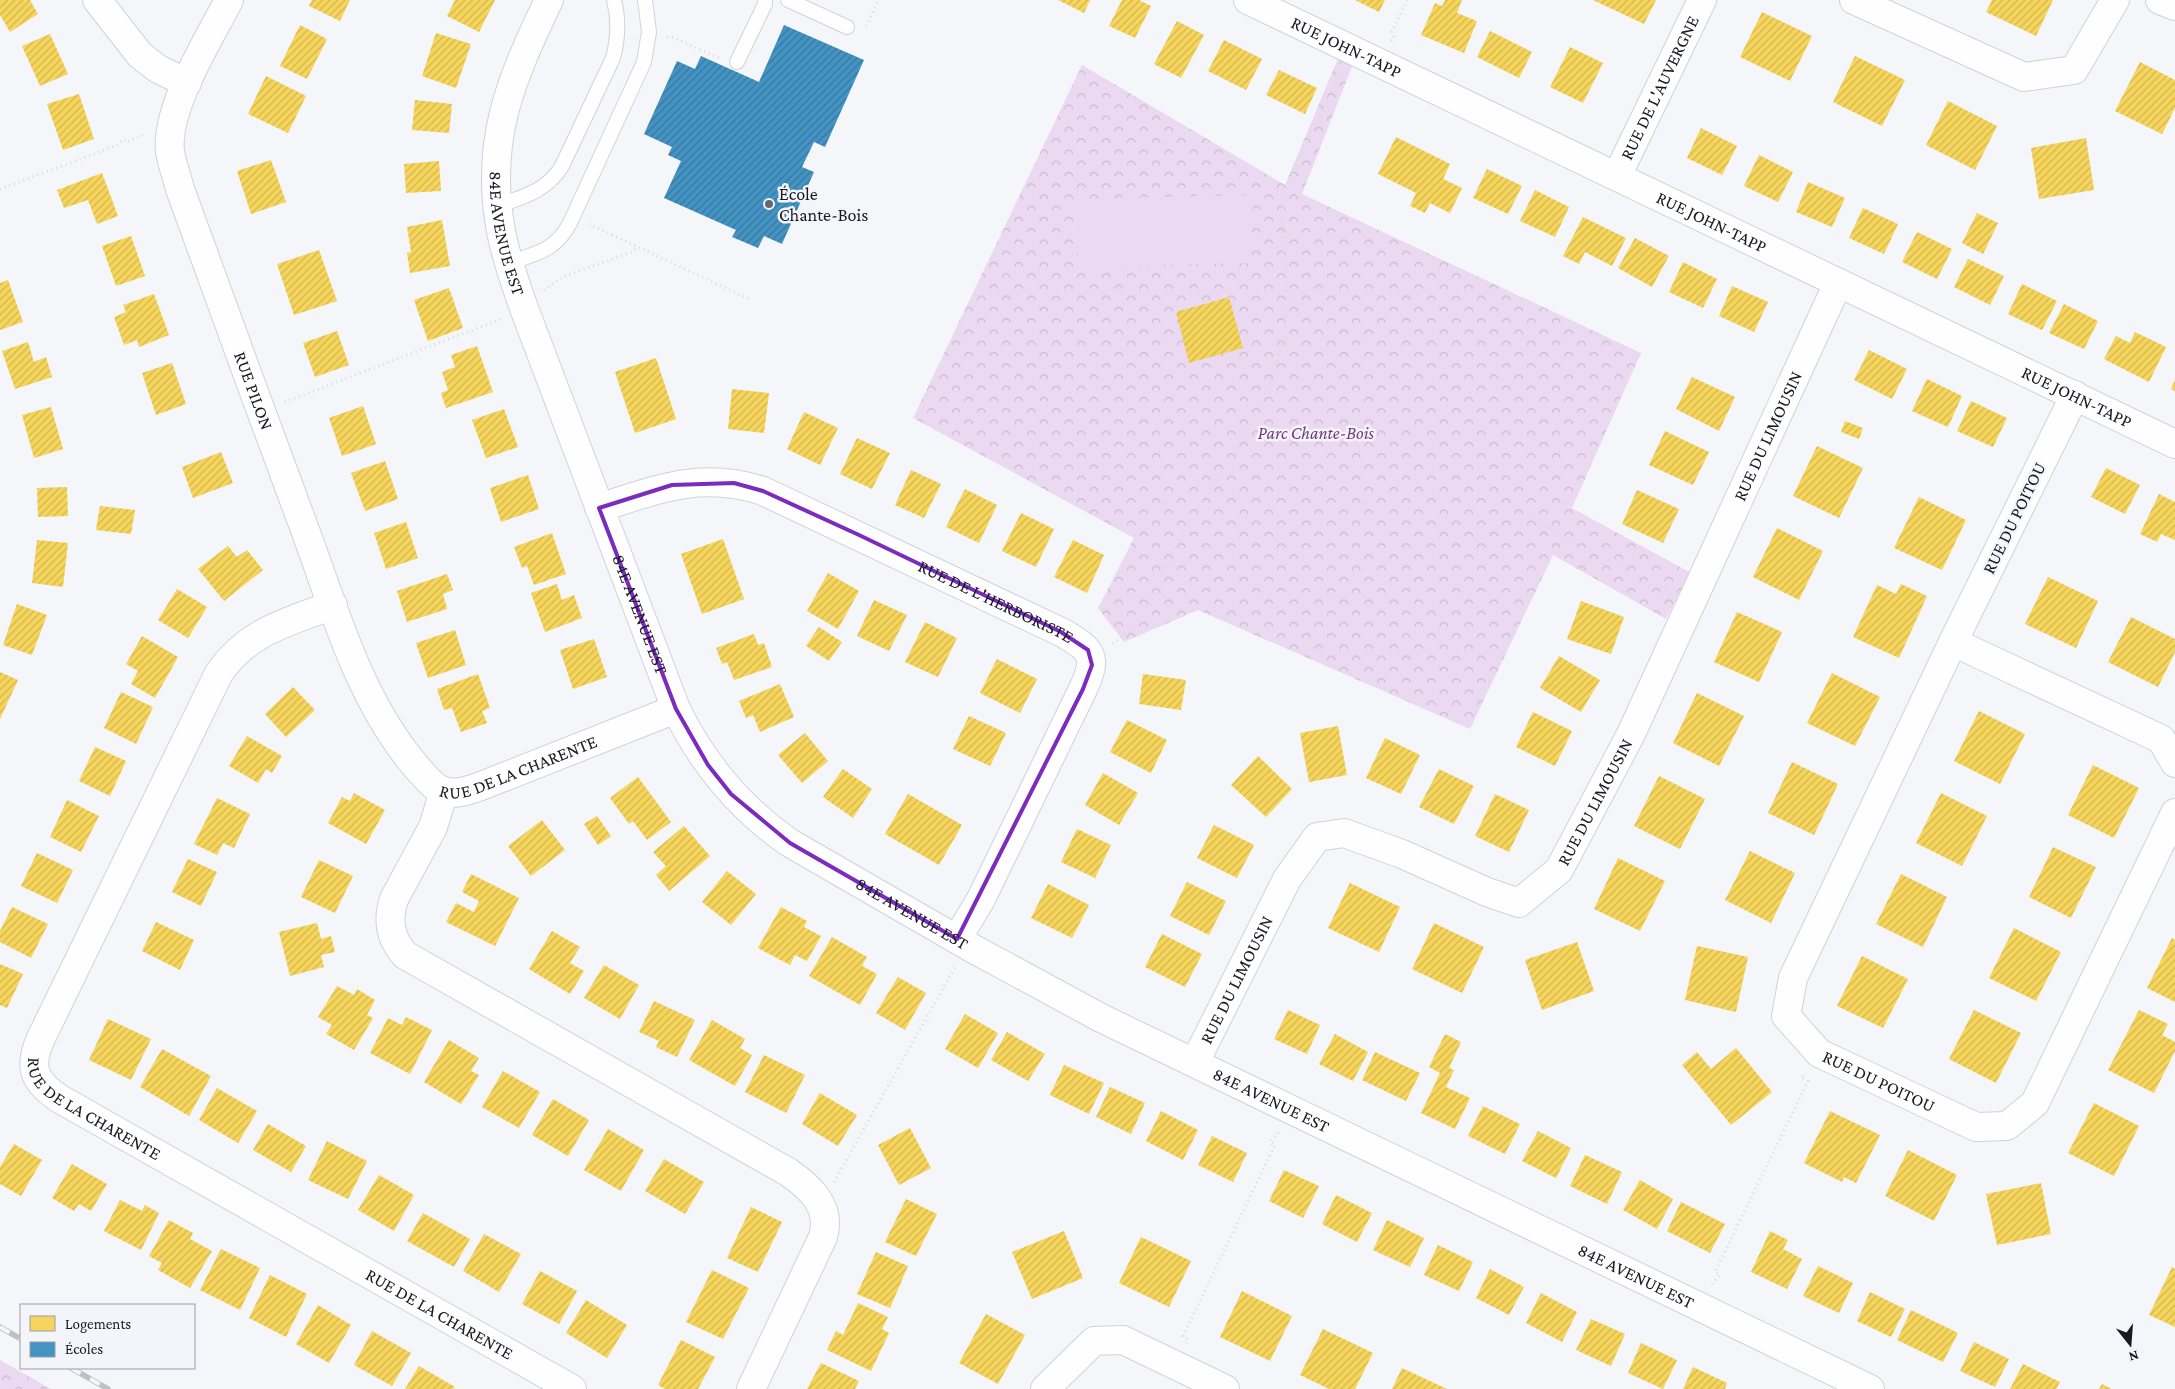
<svg xmlns="http://www.w3.org/2000/svg" width="2175" height="1389" font-family="'Crimson Pro',serif">
<defs>
<pattern id="forest-crowns" width="20" height="18" patternUnits="userSpaceOnUse" patternTransform="scale(1.25)"><rect width="20" height="18" fill="#ebd9f2"/><path d="M2 6a3 3 0 1 1 6 0M12 15a3 3 0 1 1 6 0" fill="none" stroke="#c9bacf"/></pattern>
<pattern id="homes-hatch" width="6" height="6" patternUnits="userSpaceOnUse" patternTransform="scale(1.25)"><rect width="6" height="6" fill="#f6d55c"/><path d="M-1 1l2-2M0 6l6-6M5 7l2-2" fill="none" stroke="#d2b650"/></pattern>
<pattern id="schools-hatch" width="6" height="6" patternUnits="userSpaceOnUse" patternTransform="scale(1.25)"><rect width="6" height="6" fill="#4393c3"/><path d="M-1 1l2-2M0 6l6-6M5 7l2-2" fill="none" stroke="#37779e"/></pattern>
</defs>
<rect width="100%" height="100%" fill="#f5f6fa"/>
<path fill="url(#forest-crowns)" d="M1342,49L1355,59L1302,194L1641,353L1572,508L1691,573L1666,619L1553,555L1470,729L1198,610L1124,642L1098,608L1134,538L913,418L1082,65L1285,185Z
M0,1360L51,1389H0Z"/>
<path fill="#ebd9f2" d="M1253,195L1251,263L1078,267L1077,199Z"/>
<path fill="url(#homes-hatch)" d="M0,0H30L38,14L10,32L0,15Z
M312,0H350L340,21L309,6Z
M455,0H495L479,32L447,16Z
M1058,0H1090L1084,13Z
M1122,0H1139L1151,6L1135,38L1109,26Z
M1355,0H1385L1379,12Z
M1445,0H1462L1457,13L1477,21L1464,53L1421,35L1435,3L1442,6Z
M1593,0H1656L1644,24Z
M1992,0H2053L2036,36L1986,12Z
M1762,12L1812,36L1790,81L1740,57Z
M1177,21L1204,35L1181,78L1154,64Z
M300,25L327,39L307,79L280,66Z
M1490,31L1532,52L1519,78L1477,57Z
M436,33L471,44L456,88L422,76Z
M50,34L68,74L40,86L22,46Z
M1224,40L1262,59L1246,90L1208,71Z
M1570,47L1603,63L1583,103L1550,87Z
M1855,56L1905,80L1882,126L1833,102Z
M2140,62L2175,80V108L2162,134L2115,111Z
M1279,70L1317,88L1305,114L1266,95Z
M266,76L306,96L288,133L248,114Z
M79,94L94,139L63,150L47,104Z
M415,100L452,104L449,133L412,130Z
M1948,101L1997,126L1975,170L1926,145Z
M1701,128L1737,146L1722,175L1687,158Z
M1396,137L1450,164L1443,179L1462,188L1450,213L1430,203L1425,213L1410,206L1416,193L1378,174Z
M2086,138L2094,190L2039,199L2031,148Z
M1759,155L1793,172L1778,202L1744,186Z
M271,160L286,202L251,214L237,171Z
M439,161L441,191L406,193L404,164Z
M1487,169L1522,186L1508,214L1473,198Z
M102,173L118,216L97,224L88,200L64,208L57,190Z
M1808,182L1845,198L1832,227L1796,212Z
M1535,190L1569,207L1555,237L1520,221Z
M1863,208L1898,224L1884,254L1849,238Z
M1977,213L1998,223L1983,254L1962,243Z
M1583,217L1626,238L1612,266L1585,252L1579,264L1563,256Z
M442,220L450,266L410,273L407,253L411,252L407,227Z
M1917,232L1952,249L1937,279L1902,262Z
M131,236L145,276L116,286L102,246Z
M1635,238L1669,256L1652,287L1618,268Z
M319,250L337,301L294,315L277,264Z
M1968,259L2004,276L1990,305L1954,287Z
M1683,262L1717,279L1703,308L1669,292Z
M8,280L23,322L0,330V283Z
M2022,284L2057,301L2042,330L2008,314Z
M1732,286L1768,302L1754,332L1719,316Z
M449,288L463,328L428,341L414,300Z
M154,294L169,335L139,347L137,340L124,345L114,317L126,312L123,305Z
M1229,297L1243,348L1189,363L1176,312Z
M2064,304L2098,321L2084,349L2049,333Z
M337,331L349,365L315,377L303,343Z
M2135,332L2166,347L2149,382L2104,359L2116,336L2130,343Z
M28,342L34,362L46,357L52,377L15,389L2,351Z
M477,346L493,392L446,408L441,393L448,390L442,372L455,367L451,355Z
M1869,350L1907,369L1892,399L1854,380Z
M656,358L676,419L635,433L615,372Z
M172,363L186,404L156,415L142,373Z
M1692,377L1735,397L1719,431L1676,409Z
M1927,379L1962,396L1948,427L1912,411Z
M2175,380V391L2171,389Z
M732,389L769,393L764,433L728,429Z
M1971,401L2007,418L1993,447L1957,431Z
M363,406L376,444L342,456L329,418Z
M51,407L63,449L34,458L22,415Z
M504,409L518,447L486,458L472,420Z
M804,412L838,428L820,465L787,449Z
M1845,421L1863,428L1859,439L1841,432Z
M1665,431L1709,452L1693,485L1649,465Z
M857,438L890,453L872,489L840,474Z
M1817,446L1863,468L1839,518L1793,496Z
M221,452L233,483L193,498L182,467Z
M385,461L398,499L365,511L351,473Z
M2106,468L2140,485L2125,514L2091,497Z
M911,470L941,484L924,518L895,505Z
M528,475L539,509L501,522L490,488Z
M67,487L68,516L38,517L37,488Z
M965,489L997,505L979,543L946,527Z
M1637,490L1679,509L1663,543L1622,524Z
M2159,494L2175,502V540L2161,534L2157,542L2140,534Z
M1919,497L1966,520L1942,570L1894,548Z
M100,506L135,510L131,534L96,530Z
M1021,513L1054,529L1036,567L1002,551Z
M406,522L418,558L386,569L374,533Z
M1777,528L1823,551L1799,600L1753,577Z
M552,533L566,574L534,585L527,566L522,568L514,547Z
M723,539L744,599L702,614L681,554Z
M37,540L68,543L63,587L32,583Z
M1073,540L1104,555L1087,593L1054,577Z
M228,546L237,557L247,550L263,570L224,601L198,569Z
M828,573L859,591L838,629L807,611Z
M447,574L453,590L443,594L447,609L407,622L397,591Z
M2048,577L2098,601L2076,648L2025,624Z
M557,584L562,600L574,595L582,618L545,632L531,593Z
M1901,584L1927,596L1899,658L1853,637L1877,585L1896,594Z
M177,589L207,607L188,638L158,620Z
M874,600L907,615L889,651L857,636Z
M1581,601L1624,617L1611,654L1567,639Z
M17,604L47,615L32,655L3,645Z
M1737,612L1782,632L1759,682L1714,662Z
M2131,617L2175,639V652L2158,687L2108,662Z
M925,622L957,638L938,677L905,662Z
M819,627L842,642L829,661L806,646Z
M455,630L466,665L428,678L416,643Z
M754,634L758,645L764,643L772,667L734,680L727,662L722,664L716,648Z
M142,636L178,657L155,698L131,684L138,671L126,664Z
M594,639L607,677L573,689L560,650Z
M1559,656L1600,680L1581,712L1540,688Z
M997,659L1037,679L1020,713L980,693Z
M0,672L18,680L0,719Z
M1832,673L1880,697L1855,746L1807,723Z
M478,674L490,708L482,711L487,723L461,732L452,708L444,710L437,689Z
M1143,674L1186,680L1181,710L1139,704Z
M780,684L794,717L760,732L753,715L746,718L739,701Z
M293,687L315,710L286,737L265,714Z
M121,692L153,707L136,744L104,728Z
M1697,693L1744,716L1719,766L1673,743Z
M1979,711L2025,734L2000,784L1954,761Z
M1533,712L1572,731L1555,766L1516,747Z
M969,716L1006,733L990,766L953,749Z
M1127,720L1167,740L1151,773L1110,752Z
M1338,726L1347,775L1309,782L1300,733Z
M805,733L828,761L802,783L778,755Z
M247,736L282,756L272,773L266,769L258,783L229,766Z
M1385,738L1420,755L1401,794L1366,778Z
M95,747L126,761L110,796L79,781Z
M1258,756L1292,789L1266,817L1231,785Z
M1792,762L1838,784L1814,835L1768,813Z
M2093,765L2139,788L2114,838L2068,815Z
M843,769L872,789L853,818L823,797Z
M1439,769L1474,786L1454,824L1419,807Z
M1103,773L1138,793L1119,825L1085,805Z
M1659,776L1705,799L1680,849L1634,826Z
M638,777L671,822L647,840L633,821L629,824L610,798Z
M354,793L385,810L366,844L328,823L342,797L350,801Z
M1941,793L1987,816L1962,866L1916,843Z
M908,794L962,825L939,865L885,834Z
M1495,794L1529,810L1509,852L1475,836Z
M217,798L250,814L234,848L223,843L217,855L194,844Z
M67,800L99,816L81,852L50,837Z
M597,816L611,836L598,845L584,824Z
M542,820L565,850L531,876L508,846Z
M1214,825L1254,845L1237,878L1197,858Z
M684,826L710,856L669,891L656,875L666,866L653,852Z
M1077,829L1111,845L1095,878L1061,862Z
M2053,847L2096,867L2071,918L2029,897Z
M1750,851L1795,873L1771,923L1725,900Z
M37,853L73,870L57,903L21,886Z
M1618,858L1665,881L1640,931L1594,909Z
M188,859L217,872L201,906L172,892Z
M319,860L353,876L335,913L301,897Z
M727,871L756,894L731,925L702,902Z
M471,874L519,898L495,946L446,922L456,903L474,912L479,901L462,892Z
M1901,874L1947,897L1923,947L1876,924Z
M1187,882L1226,901L1209,935L1170,916Z
M1350,883L1400,907L1379,952L1328,928Z
M1048,884L1089,905L1072,938L1031,918Z
M12,907L48,924L31,958L0,942V931Z
M781,907L807,921L804,927L821,936L807,961L795,955L790,965L758,948Z
M156,922L194,940L180,970L142,951Z
M317,923L321,939L331,936L335,952L321,955L324,967L290,976L279,932Z
M1434,923L1484,947L1462,993L1412,969Z
M2014,928L2061,952L2036,1001L1989,978Z
M552,931L580,947L570,963L584,971L570,994L529,969Z
M1162,934L1202,954L1185,987L1145,967Z
M832,937L867,957L862,966L877,974L860,1005L809,976Z
M2172,938L2175,940V1002L2147,988Z
M1577,942L1594,991L1542,1010L1525,960Z
M1697,946L1748,957L1736,1012L1685,1000Z
M1862,956L1908,979L1883,1028L1837,1006Z
M0,964L23,974L7,1008L0,1005Z
M604,965L639,985L620,1019L584,998Z
M898,977L926,993L905,1030L876,1013Z
M337,986L354,995L357,989L375,1000L367,1015L373,1018L354,1050L326,1034L332,1025L318,1017Z
M654,1001L695,1020L677,1057L656,1047L659,1041L639,1032Z
M1288,1010L1320,1025L1307,1054L1274,1039Z
M1974,1010L2021,1033L1996,1083L1949,1059Z
M2139,1010L2168,1024L2162,1035L2175,1042V1051L2154,1093L2108,1070Z
M965,1014L998,1033L978,1068L945,1049Z
M406,1017L432,1030L410,1074L370,1053L388,1018L402,1025Z
M108,1019L151,1039L131,1080L89,1060Z
M712,1020L745,1039L740,1048L752,1055L735,1086L689,1060Z
M1007,1032L1045,1054L1028,1081L991,1060Z
M1335,1034L1368,1052L1353,1081L1319,1064Z
M1445,1034L1461,1042L1449,1068L1454,1070L1446,1087L1470,1098L1455,1129L1421,1113L1440,1073L1429,1067Z
M449,1040L479,1058L471,1071L479,1075L461,1104L424,1082Z
M1736,1048L1772,1092L1731,1125L1682,1065L1697,1052L1711,1069Z
M162,1049L211,1076L189,1116L140,1087Z
M1375,1052L1420,1073L1406,1101L1362,1080Z
M764,1055L805,1075L786,1113L745,1092Z
M1064,1065L1104,1083L1089,1114L1050,1095Z
M503,1071L540,1092L519,1128L482,1107Z
M1110,1087L1145,1103L1131,1134L1096,1117Z
M217,1088L257,1111L238,1143L199,1120Z
M820,1093L857,1115L838,1146L802,1124Z
M553,1099L589,1120L568,1156L532,1135Z
M2094,1103L2139,1126L2114,1176L2068,1153Z
M1483,1106L1520,1124L1505,1154L1468,1136Z
M1161,1111L1198,1130L1183,1160L1146,1141Z
M1830,1111L1880,1135L1856,1183L1844,1177L1842,1182L1804,1163Z
M268,1124L306,1146L291,1172L253,1150Z
M910,1128L931,1168L899,1185L878,1145Z
M608,1129L644,1150L621,1191L584,1170Z
M1538,1131L1571,1148L1556,1178L1522,1161Z
M1212,1136L1247,1153L1233,1182L1198,1165Z
M327,1141L367,1161L348,1199L308,1180Z
M14,1144L42,1160L21,1196L0,1184V1167Z
M1908,1150L1957,1175L1934,1221L1885,1196Z
M1585,1155L1622,1172L1607,1204L1570,1186Z
M664,1159L704,1182L685,1214L645,1191Z
M72,1164L107,1184L91,1211L79,1204L74,1211L52,1198Z
M1284,1170L1319,1186L1303,1218L1269,1201Z
M379,1175L414,1195L394,1231L358,1210Z
M1640,1180L1673,1199L1657,1229L1623,1210Z
M2041,1183L2051,1234L1997,1245L1986,1194Z
M1336,1195L1372,1213L1357,1242L1322,1224Z
M906,1199L937,1214L916,1256L885,1242Z
M120,1200L142,1211L145,1205L159,1213L141,1250L104,1231Z
M1681,1202L1725,1224L1710,1253L1667,1231Z
M751,1207L782,1222L758,1272L727,1258Z
M423,1213L470,1239L454,1267L407,1241Z
M169,1220L193,1233L190,1239L212,1251L190,1288L158,1270L162,1263L149,1256Z
M1387,1220L1424,1238L1410,1267L1373,1250Z
M1064,1231L1083,1278L1032,1299L1012,1252Z
M1770,1231L1788,1240L1783,1249L1802,1259L1787,1289L1751,1272Z
M484,1234L521,1254L499,1292L463,1271Z
M1141,1237L1191,1261L1169,1307L1119,1283Z
M1438,1245L1473,1262L1459,1291L1424,1275Z
M221,1249L260,1268L240,1310L200,1290Z
M876,1252L908,1266L890,1308L857,1294Z
M1818,1266L1853,1283L1839,1313L1803,1296Z
M2172,1267L2175,1269V1327L2149,1315Z
M1490,1269L1524,1287L1509,1315L1476,1298Z
M712,1270L749,1288L723,1339L686,1322Z
M540,1271L577,1291L559,1324L522,1304Z
M270,1275L307,1294L286,1337L249,1318Z
M1242,1291L1292,1316L1270,1361L1220,1337Z
M1870,1292L1905,1309L1891,1337L1857,1321Z
M1541,1293L1577,1312L1562,1342L1526,1323Z
M586,1300L627,1325L607,1358L566,1333Z
M858,1303L888,1317L882,1329L889,1333L871,1371L827,1350L836,1331L843,1335Z
M318,1305L351,1325L329,1363L296,1344Z
M1911,1310L1958,1333L1943,1362L1897,1340Z
M986,1314L1025,1335L998,1384L959,1363Z
M1591,1319L1625,1334L1611,1366L1576,1350Z
M1323,1329L1373,1353L1355,1389H1329L1300,1375Z
M372,1331L411,1353L392,1386L354,1365Z
M681,1340L715,1357L698,1389H665L658,1385Z
M1974,1342L2009,1359L1995,1387L1960,1371Z
M1641,1343L1677,1360L1663,1389L1628,1373Z
M821,1363L859,1381L855,1389H807Z
M2023,1364L2060,1382L2056,1389H2010Z
M419,1366L455,1387L453,1389H405Z
M1693,1367L1727,1383L1725,1389H1683Z
M1402,1368L1447,1389H1392Z
M2102,1384L2112,1389H2099Z"/>
<path fill="url(#schools-hatch)" d="M784,25L864,60L825,147L814,142L802,167L814,172L782,244L764,236L758,248L732,237L736,230L664,198L681,161L668,155L672,147L644,134L677,61L695,69L701,56L759,82Z"/>
<g fill="none" stroke-linecap="round" stroke-linejoin="round">
<defs>
<path id="service" d="M788,0L847,27
M737,62L765,4V0
M497,206C523,197 547,191 562,166L613,58C618,39 619,19 614,0
M509,263C537,253 555,251 570,223L644,62L649,32L645,0"/>
<g id="minor">
<path d="M97,0L140,55L158,69L187,83"/>
<path id="s1" d="M229,0C209,39 165,108 170,152C172,164 177,177 180,189C219,296 258,404 298,511C330,594 353,687 409,758C417,768 427,780 437,788C450,797 468,791 481,786L676,709"/>
<path id="s2" d="M549,0C511,79 484,141 501,231C506,259 516,285 525,311L676,709C703,764 739,808 790,843L970,947L1101,1018L1870,1389"/>
<path id="s3" d="M1248,0L2175,444"/>
<path d="M1854,0L2024,77L2074,70L2115,0"/>
<path d="M2160,0L2175,6"/>
<path id="s4" d="M1617,176L1702,0"/>
<path id="s5" d="M2075,395L1953,642L1793,978L1786,1016L1819,1053L1976,1127L2007,1126L2035,1103L2175,813"/>
<path id="s6" d="M599,508C658,489 701,471 763,491L1061,632C1091,649 1099,655 1083,689L981,899L957,939"/>
<path id="s7" d="M333,605C288,622 248,631 219,673L41,1038C28,1067 33,1081 60,1099L572,1389"/>
<path d="M1953,642L2161,739L2175,763"/>
<path d="M444,791L433,827L394,899C387,920 390,938 405,955L788,1172C810,1187 832,1207 823,1237L751,1389"/>
<path id="s8" d="M1195,1062L1287,879L1317,837L1344,833L1402,854L1487,892L1519,903L1559,870L1631,734L1838,283"/>
<path d="M1045,1389L1094,1341L1123,1340L1225,1389"/>
</g>
</defs>
<use href="#service" stroke="#d1d2da" stroke-width="16"/>
<use href="#minor" stroke="#d1d2da" stroke-width="30"/>
<path stroke="#dbdbdc" stroke-width="3" stroke-dasharray="1 4" stroke-linecap="butt" d="M866,26L879,0
M667,37L674,38L719,58
M1391,41L1394,37L1392,32L1407,0
M0,189L118,145L124,139L127,142L143,135
M589,224L749,299
M544,290L563,277L634,251L637,247
M285,402L501,319
M1528,517L1669,593
M1113,644C1119,639 1125,634 1131,629C1155,605 1167,563 1183,533C1215,477 1257,429 1276,365C1286,335 1289,303 1287,272C1285,252 1280,231 1282,211C1285,172 1323,108 1342,73
M834,1182L955,967
M1712,1284L1720,1275L1715,1272L1808,1081L1801,1078L1804,1074
M1186,1343L1188,1339L1183,1336L1275,1145L1270,1142L1279,1132"/>
<use href="#service" stroke="#fefefe" stroke-width="14"/>
<use href="#minor" stroke="#fefefe" stroke-width="28"/>
<defs>
<path id="rail" d="M0,1327L21,1339
M71,1368L108,1389"/>
</defs>
<use href="#rail" stroke="#c0c0c3" stroke-width="5.5"/>
<use href="#rail" stroke="#f4f5fb" stroke-width="4" stroke-dasharray="11" stroke-linecap="butt"/>
</g>
<path fill="none" stroke="#7b2cbf" stroke-width="4" stroke-linejoin="round" d="M734,483L763,491L859,535L1061,632L1088,650L1092,665L1083,689L957,939L790,843L731,794L708,765L676,709L599,508L672,485Z"/>
<circle fill="#65666e" stroke="#f4f5fb" stroke-width="2" cx="769" cy="204" r="5"/>
<g text-anchor="middle" stroke-width="5" stroke-linejoin="round" paint-order="stroke">
<g font-size="18" fill="#181923" stroke="#f4f5fb">
<text dy="6" stroke="none"><textPath href="#s3" startOffset="109">RUE JOHN-TAPP</textPath></text>
<text dy="6" stroke="none"><textPath href="#s4" startOffset="98">RUE DE L'AUVERGNE</textPath></text>
<text dy="6" stroke="none"><textPath href="#s3" startOffset="514">RUE JOHN-TAPP</textPath></text>
<text dy="6" stroke="none"><textPath href="#s2" startOffset="244">84E AVENUE EST</textPath></text>
<text dy="6" stroke="none"><textPath href="#s1" startOffset="418">RUE PILON</textPath></text>
<text dy="6" stroke="none"><textPath href="#s3" startOffset="919">RUE JOHN-TAPP</textPath></text>
<text dy="6" stroke="none"><textPath href="#s8" startOffset="1006">RUE DU LIMOUSIN</textPath></text>
<text transform="translate(2014 518) rotate(-64)" y="6">RUE DU POITOU</text>
<text dy="6" stroke="none"><textPath href="#s6" startOffset="426">RUE DE L'HERBORISTE</textPath></text>
<text dy="6" stroke="none"><textPath href="#s2" startOffset="649">84E AVENUE EST</textPath></text>
<text dy="6" stroke="none"><textPath href="#s1" startOffset="946">RUE DE LA CHARENTE</textPath></text>
<text dy="6" stroke="none"><textPath href="#s8" startOffset="601">RUE DU LIMOUSIN</textPath></text>
<text dy="6" stroke="none"><textPath href="#s2" startOffset="1069">84E AVENUE EST</textPath></text>
<text dy="6" stroke="none"><textPath href="#s8" startOffset="92">RUE DU LIMOUSIN</textPath></text>
<text dy="6" stroke="none"><textPath href="#s5" startOffset="802">RUE DU POITOU</textPath></text>
<text dy="6" stroke="none"><textPath href="#s2" startOffset="1474">84E AVENUE EST</textPath></text>
<text dy="6" stroke="none"><textPath href="#s7" startOffset="645">RUE DE LA CHARENTE</textPath></text>
<text dy="6" stroke="none"><textPath href="#s2" startOffset="1879">84E AVENUE EST</textPath></text>
<text dy="6" stroke="none"><textPath href="#s7" startOffset="1050">RUE DE LA CHARENTE</textPath></text>
</g>
<g font-size="18" fill="#181923" stroke="#f4f5fb" text-anchor="start">
<text x="779" y="200">École<tspan x="779" dy="21">Chante-Bois</tspan></text>
</g>
<g font-size="18" font-style="italic" fill="#723b80" stroke="#f4f5fb">
<text x="1316" y="439">Parc Chante-Bois</text>
</g>
</g>
<rect x="20" y="1304" width="175" height="65" fill="#f4f5fb" stroke="#9c9da5"/>
<rect x="30" y="1316" width="25" height="15" fill="#f6d55c" stroke="#9c9da5"/>
<text x="65" y="1329" font-size="15" fill="#181923">Logements</text>
<rect x="30" y="1342" width="25" height="15" fill="#4393c3" stroke="#9c9da5"/>
<text x="65" y="1354" font-size="15" fill="#181923">Écoles</text>
<g transform="translate(2130 1344) rotate(163)" stroke="#f4f5fb" stroke-width="4" paint-order="stroke">
<path d="M0-4L9 19L0 12L-9 19Z" fill="#181923"/>
<text y="-8" font-size="14" font-weight="bold" text-anchor="middle" fill="#181923">N</text>
</g>
</svg>
